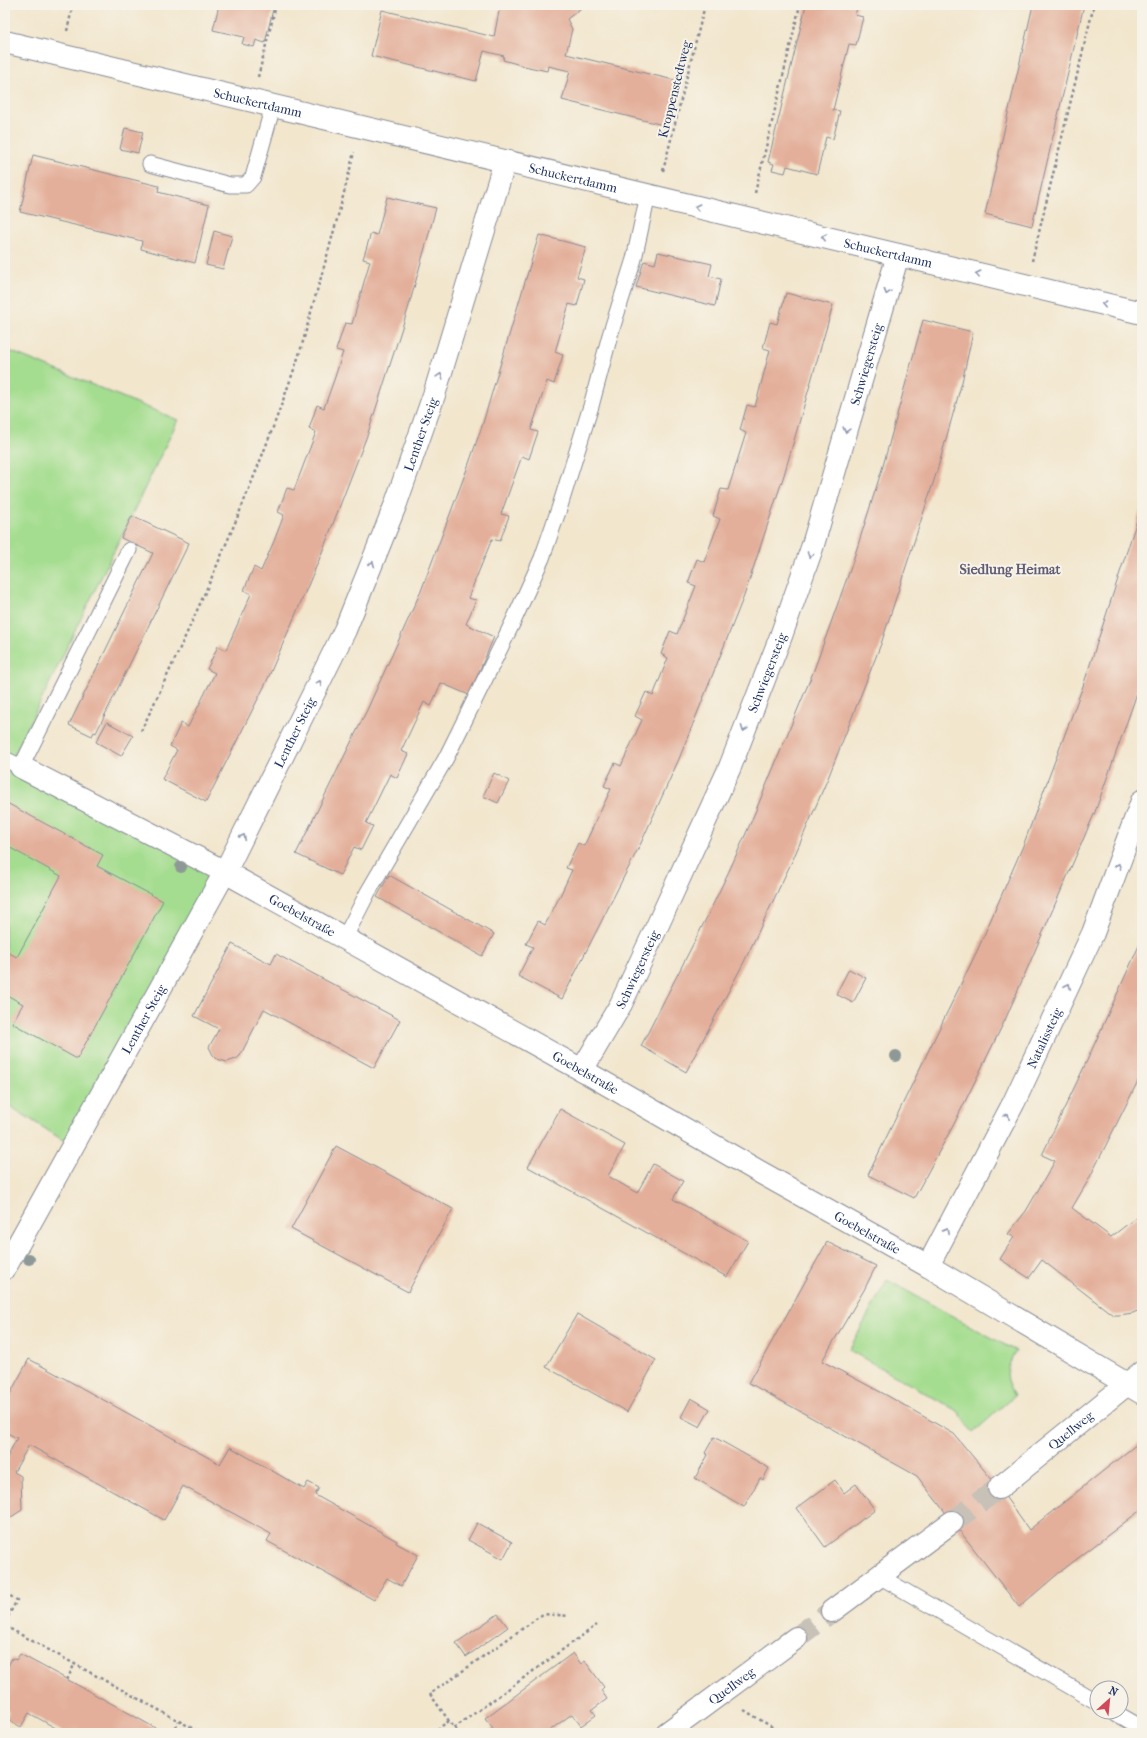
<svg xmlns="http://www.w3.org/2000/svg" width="1147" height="1738" font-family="'IM FELL French Canon',serif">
<rect width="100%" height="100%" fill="#f7f3e8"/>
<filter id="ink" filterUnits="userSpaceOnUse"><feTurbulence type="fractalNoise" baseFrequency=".025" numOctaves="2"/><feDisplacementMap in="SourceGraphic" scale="8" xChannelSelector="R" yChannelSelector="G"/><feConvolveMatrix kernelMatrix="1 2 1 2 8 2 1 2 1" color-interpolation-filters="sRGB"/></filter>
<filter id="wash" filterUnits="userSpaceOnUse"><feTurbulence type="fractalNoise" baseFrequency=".012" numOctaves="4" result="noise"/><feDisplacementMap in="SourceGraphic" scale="16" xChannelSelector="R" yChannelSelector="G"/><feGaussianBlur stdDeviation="0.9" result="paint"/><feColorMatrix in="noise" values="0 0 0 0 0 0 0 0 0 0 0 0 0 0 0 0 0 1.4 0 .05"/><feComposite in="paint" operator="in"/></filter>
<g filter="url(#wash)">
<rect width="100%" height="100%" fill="#f2e6cd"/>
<path fill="#a4dd8f" stroke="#608676" d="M5,349L178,420L11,762L225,872L72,1146L5,1103Z
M887,1280L1016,1351C1005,1371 1004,1376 1015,1395L973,1433L959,1412L849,1350Z"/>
<g id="blocks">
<path fill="#e3af9a" d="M219,5H274L265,43L256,40L254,47L242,44L244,37L213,30Z
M506,5H583L580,9L567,19L572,29L566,54L678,81L667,126L562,100L570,71L548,66L547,71L524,66L503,60L504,56L484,51L476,81L371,56L382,10L494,37L499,11Z
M806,5H858L855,15L863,17L856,45L849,44L833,110L840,111L833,139L826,137L817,174L787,166L785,173L772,170L774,164L768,162Z
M1033,5H1084L1032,226L985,214Z
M125,128L143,132L138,153L120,149Z
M33,155L159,186L158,192L209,205L195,263L141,249L142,241L20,212Z
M387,197L436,208L408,309L368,433L319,560L266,683L206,802L162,779L177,750L170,746L181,723L188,727L215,673L207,669L218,646L226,650L251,594L244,590L254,567L261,571L274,541L284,515L278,512L287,488L294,490L316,432L309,429L317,405L324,408L335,377L343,352L336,350L345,323L352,324L370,261L363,259L371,233L377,235Z
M214,231L232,236L223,269L206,265Z
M539,235L586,247L577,277L584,279L577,306L569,304L555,352L563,355L554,384L547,381L531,430L538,432L529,459L522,456L501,514L509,516L500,541L492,539L468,598L476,600L466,624L494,637L469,695L441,683L431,706L424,702L401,751L408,754L397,778L390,774L366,823L373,826L361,850L354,847L340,875L296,854L367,710L421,591L467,469L482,426Z
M658,252L712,264L709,276L721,279L715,306L636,287L644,261L655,264Z
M786,293L833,305L784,475L744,596L679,759L641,843L562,999L518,976L533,947L526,944L538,921L545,925L560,896L572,870L566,868L578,843L584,846L611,789L604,786L615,763L621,766L642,720L635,716L646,692L653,696L668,658L661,654L670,631L677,634L696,586L688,583L697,559L704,562L720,519L713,516L721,489L728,490L746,433L740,430L747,405L755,407L770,350L763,348L770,322L777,324Z
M923,320L973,332L962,382L937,471L881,644L828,778L794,857L744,962L686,1072L641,1046L707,917L730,869L751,822L814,670L851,567L883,466Z
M1142,505V677L1134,702L1095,812L1005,1020L955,1122L914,1198L868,1175L978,949L1023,846L1083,686Z
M132,516L189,543L96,733L94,732L92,736L69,725L153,553L121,538Z
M107,722L133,736L121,756L96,742Z
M494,773L509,781L498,803L483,796Z
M5,802L103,855L97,866L163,901L77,1059L12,1023L23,1004L5,994V951L17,957L61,876L5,845Z
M389,875L494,934L482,956L377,897Z
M1142,939V1073L1089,1179L1072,1208L1111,1237L1142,1213V1309L1133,1313L1119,1315H1113L1042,1260L1029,1278L1000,1259L1014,1237L1008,1234L1026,1211L1055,1161L1042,1155L1085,1065Z
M232,944L271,964L276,954L400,1020L374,1068L264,1009L240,1056L236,1059L227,1062L217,1059L213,1055L209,1047L219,1029L194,1016Z
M849,969L866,978L853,1003L836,994Z
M560,1109L625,1145L608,1176L637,1193L653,1164L683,1181L673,1199L748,1241L727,1277L528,1167Z
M336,1146L453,1209L408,1292L291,1229Z
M827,1242L876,1266L864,1290L822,1361L888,1396L954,1434L999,1488L1029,1530L1142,1440V1509L1060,1572L1019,1607L917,1476L749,1383Z
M577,1314L656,1360L627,1412L546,1367Z
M29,1359L220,1464L230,1447L304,1489L308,1482L319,1488L315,1495L397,1541L396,1543L418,1555L401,1586L387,1578L374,1600L267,1541L271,1534L183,1486L164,1520L29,1445L14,1472L21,1476L22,1510L5,1521V1461L17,1438L5,1432V1403Z
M691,1398L710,1409L700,1427L681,1417Z
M714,1437L769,1468L763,1480L760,1478L744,1507L695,1478L708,1455L705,1453Z
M835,1480L844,1493L856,1484L875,1510L825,1547L797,1508Z
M477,1523L512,1542L503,1559L468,1540Z
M498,1614L508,1627L466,1657L456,1643Z
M573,1653L581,1664L585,1661L604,1687L601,1690L607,1699L592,1710L596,1715L581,1726L572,1714L546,1733H491L489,1731L493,1728L485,1718Z
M20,1654L118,1707L164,1733H61V1731L29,1713L21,1727L6,1718L9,1712L5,1710V1672L12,1658L16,1660Z"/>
</g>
</g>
<g filter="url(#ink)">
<use href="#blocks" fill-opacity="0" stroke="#868a96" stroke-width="1"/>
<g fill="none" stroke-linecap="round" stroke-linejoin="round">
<path stroke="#c7c1b7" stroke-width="22" stroke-dasharray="22 11" stroke-linecap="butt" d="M952,1522L999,1488
M796,1638L832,1611"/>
<defs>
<path id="service" d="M150,164L230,185H246L253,177L273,106
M5,759L21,767L129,550
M344,939L368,892L446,758L513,622L542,558L560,506L591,406L610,335L634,259L648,195
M879,1576L1097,1702
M1114,1712L1142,1728"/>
<g id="minor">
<path id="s1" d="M5,42L1142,313"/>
<path id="s2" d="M21,767L225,872L582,1070L758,1171L928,1266L1142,1393"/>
<path id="s3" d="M582,1070L621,1004L660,920L730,767L781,636L812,548L898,255"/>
<path id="s4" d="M928,1266L1014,1102L1093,933L1142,801"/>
<path id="s5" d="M5,1268L225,872L345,630L395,506L434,395L505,161"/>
<path id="s6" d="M999,1488L1142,1372"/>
<path d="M832,1611L952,1522"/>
<path id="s7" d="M667,1733L796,1638"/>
</g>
</defs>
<use href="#service" stroke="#868a96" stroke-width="17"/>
<use href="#minor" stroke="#868a96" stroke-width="24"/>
<path stroke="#868a96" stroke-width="2.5" stroke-dasharray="3 3" stroke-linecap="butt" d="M67,31L73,5
M258,77L276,5
M663,171L705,5
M755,193L800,5
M1032,261L1094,5
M141,731C199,610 254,486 298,358C306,333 312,306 320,281C332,238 344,195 354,152
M5,1593L17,1600L5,1622
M5,1626L201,1733
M67,1680L75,1663
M744,1710L782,1733
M449,1721L430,1694L543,1614L569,1616
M454,1728L597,1625
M173,1733L179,1721
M432,1733L449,1721L459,1733"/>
<use href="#service" stroke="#fff" stroke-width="15"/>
<use href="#minor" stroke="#fff" stroke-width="22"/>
</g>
<g fill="#8e9997">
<circle cx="181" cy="867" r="6"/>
<circle cx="896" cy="1056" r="6"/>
<circle cx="29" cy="1259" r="6"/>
</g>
<defs><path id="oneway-chevron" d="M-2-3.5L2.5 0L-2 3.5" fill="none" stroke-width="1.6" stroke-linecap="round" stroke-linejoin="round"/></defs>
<g stroke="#8d97ae">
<use href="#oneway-chevron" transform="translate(697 207) rotate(-167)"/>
<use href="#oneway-chevron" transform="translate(824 237) rotate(-167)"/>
<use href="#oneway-chevron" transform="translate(978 274) rotate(-167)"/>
<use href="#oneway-chevron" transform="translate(887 292) rotate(106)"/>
<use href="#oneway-chevron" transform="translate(1104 304) rotate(-167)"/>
<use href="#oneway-chevron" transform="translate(440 376) rotate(-73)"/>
<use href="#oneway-chevron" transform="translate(846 430) rotate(106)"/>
<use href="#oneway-chevron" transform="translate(810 555) rotate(110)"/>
<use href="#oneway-chevron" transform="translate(372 564) rotate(-68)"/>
<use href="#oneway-chevron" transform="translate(319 683) rotate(-64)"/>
<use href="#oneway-chevron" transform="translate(744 729) rotate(111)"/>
<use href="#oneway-chevron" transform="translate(243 837) rotate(-64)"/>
<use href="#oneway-chevron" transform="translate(1118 866) rotate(-70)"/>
<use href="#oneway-chevron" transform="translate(1068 986) rotate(-65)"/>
<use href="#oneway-chevron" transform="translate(1007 1116) rotate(-62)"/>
<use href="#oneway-chevron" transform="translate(946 1231) rotate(-62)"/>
</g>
</g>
<g text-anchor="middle" stroke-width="4" stroke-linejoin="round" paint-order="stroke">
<g font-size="13" fill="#1b2f5e" stroke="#f7f3e8">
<text transform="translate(674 89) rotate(-76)" y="5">Kroppenstedtweg</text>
<text dy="5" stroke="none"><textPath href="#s1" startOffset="260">Schuckertdamm</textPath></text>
<text dy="5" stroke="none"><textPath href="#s1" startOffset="584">Schuckertdamm</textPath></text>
<text dy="5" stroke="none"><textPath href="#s1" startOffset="908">Schuckertdamm</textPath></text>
<text dy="5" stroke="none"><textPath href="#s3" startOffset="763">Schwiegersteig</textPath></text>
<text dy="5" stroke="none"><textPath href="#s5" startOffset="933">Lenther Steig</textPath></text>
<text dy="5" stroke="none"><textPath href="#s3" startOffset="439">Schwiegersteig</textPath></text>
<text dy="5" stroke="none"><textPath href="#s5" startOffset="609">Lenther Steig</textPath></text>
<text dy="5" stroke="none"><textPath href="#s2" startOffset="318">Goebelstraße</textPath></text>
<text dy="5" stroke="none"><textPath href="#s3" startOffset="115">Schwiegersteig</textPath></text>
<text dy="5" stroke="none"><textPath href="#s5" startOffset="285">Lenther Steig</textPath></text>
<text dy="5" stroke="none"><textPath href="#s4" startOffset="256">Natalissteig</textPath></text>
<text dy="5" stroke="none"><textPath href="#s2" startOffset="642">Goebelstraße</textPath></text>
<text dy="5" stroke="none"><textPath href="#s2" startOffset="966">Goebelstraße</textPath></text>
<text dy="5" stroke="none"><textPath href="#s6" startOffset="92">Quellweg</textPath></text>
<text dy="5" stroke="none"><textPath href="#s7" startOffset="80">Quellweg</textPath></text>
</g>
<g font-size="14" font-weight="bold" fill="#615c73" stroke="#f7f3e8">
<text x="1010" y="574">Siedlung Heimat</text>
</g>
</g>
<rect width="1147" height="1738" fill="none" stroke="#f7f3e8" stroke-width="20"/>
<g transform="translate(1109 1700) rotate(27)"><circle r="19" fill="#f7f3e8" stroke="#9fa5b1"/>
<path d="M0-3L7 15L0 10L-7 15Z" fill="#d1495b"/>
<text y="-6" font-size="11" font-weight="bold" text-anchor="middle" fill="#1b2f5e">N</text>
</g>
</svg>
